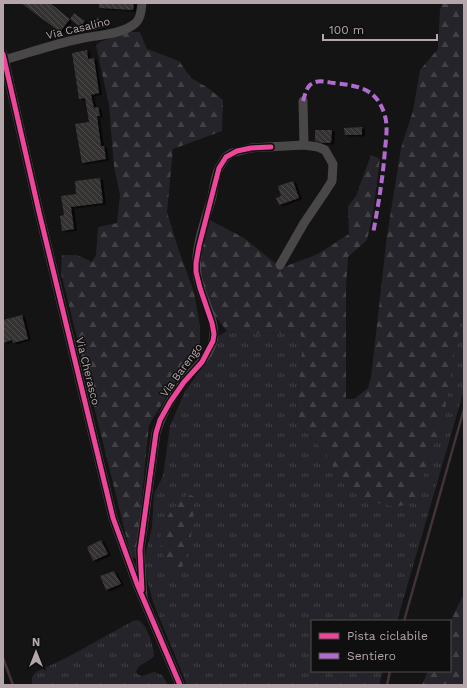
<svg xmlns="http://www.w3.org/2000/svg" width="467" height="688" font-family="'Work Sans',sans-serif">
<defs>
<pattern id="grass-tufts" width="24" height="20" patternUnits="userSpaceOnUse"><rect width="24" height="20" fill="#25242a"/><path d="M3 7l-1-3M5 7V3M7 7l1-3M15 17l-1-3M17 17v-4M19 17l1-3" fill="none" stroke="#424146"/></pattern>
<pattern id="forest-firs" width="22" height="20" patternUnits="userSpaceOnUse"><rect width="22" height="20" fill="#25242a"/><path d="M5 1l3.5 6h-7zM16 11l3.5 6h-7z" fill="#424146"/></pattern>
<pattern id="building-back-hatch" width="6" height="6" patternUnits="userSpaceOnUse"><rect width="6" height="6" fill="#343132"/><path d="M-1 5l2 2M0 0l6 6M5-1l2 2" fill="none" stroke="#4f4c4d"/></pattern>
<filter id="shadow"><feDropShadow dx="3" dy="1.5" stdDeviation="0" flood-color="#0009"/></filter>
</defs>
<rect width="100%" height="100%" fill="#151414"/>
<path fill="url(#grass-tufts)" d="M464,310V390L397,621H312V671H383L379,685H187L153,602L143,564L152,528L154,494L163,476L170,426L185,391L209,358L215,338L227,331L265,334L299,331L303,341L296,409L300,425L325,452L340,480L459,328Z
M138,620C147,624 154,647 154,656C149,663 140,662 136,671L137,674L142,676L154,672L162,675L168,685H32V677L36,672L66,658L133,621Z"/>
<path fill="url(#forest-firs)" d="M443,3H464V310L459,328L443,420L414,503L395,507L365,500L340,480L325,452L300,425L296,409L303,341L299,331L265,334L227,331L212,312L200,274V251L208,219L244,238L281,268L318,254L349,234L348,206L356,196L371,155L380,159L373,213L367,240L348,257L346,287V399H354L368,388L371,378L387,236L401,148L413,111L420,70L438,49L440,10Z
M127,32H140L147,49L179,61L191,78L208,88L223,100L222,131L173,149L167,212L178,248L194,292L200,326V345L183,370L149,425L141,506L140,561L131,556L61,273L62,255H77L92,262L96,255L98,227L117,223L120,195L114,166L109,105L96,45L100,42Z
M188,494L193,496L194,498C194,526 190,554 177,578C168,572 166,564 163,554C163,551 161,548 161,545C157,525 174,506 188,494Z
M464,593V685H422L428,671H450V622Z"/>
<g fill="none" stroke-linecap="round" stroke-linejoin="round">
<path stroke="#42323a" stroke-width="2.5" d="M404,621L464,409
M3,658L13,685
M387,685L390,671"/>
</g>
<path fill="url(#building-back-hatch)" filter="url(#shadow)" d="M21,3H50L70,19L74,13L85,21L80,27L70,19L60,32Z
M99,3H134L133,10L99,8Z
M98,17L102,28L95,30L93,25Z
M87,50L88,59L94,58L99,93L91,95L94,108L98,107L100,116H97L101,146H104L106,159L82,163L75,124L89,122L85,98L79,99L72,53Z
M362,127V135H345L344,128Z
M315,130H332L331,143H324L315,141Z
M100,178L103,203L71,207L74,229L62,231L60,216L64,215L61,196L76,194L75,181Z
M293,181L299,198L279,205L276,198L281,196L278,186Z
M22,315L28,339L13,343L12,340L3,343V320Z
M101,540L108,554L93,561L87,547Z
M114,571L121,584L106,590L100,576Z"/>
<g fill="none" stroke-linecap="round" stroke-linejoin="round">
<path stroke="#4a4748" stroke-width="9" d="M3,54L39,212L113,518L137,584L180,685
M4,60C29,53 54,44 79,39C96,35 119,35 133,25C141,20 141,11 142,3
M303,101L304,145
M143,598L140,550L156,433C162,413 172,396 185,380C195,368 209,357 213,341C218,320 199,295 197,274C194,249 205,221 212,197C214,187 215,177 219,168L226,157L232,153L251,148L304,145L318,147L325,150L333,164L332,181L325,192L304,223L280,265"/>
<path stroke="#b06ccc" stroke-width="4" stroke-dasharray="8 4" stroke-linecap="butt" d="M303,101C305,95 306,89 310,85C317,79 326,82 334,83C359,86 377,88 385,116C388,127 386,139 385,149C383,178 378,206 373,234"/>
<defs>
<path id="cycleway" d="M3,54L39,212L113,518L137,584L180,685
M142,590L140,550L156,433L160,420L170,402L184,382L202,362L213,341L214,334L212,323L200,288L196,272V263L199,246L219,168L226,157L237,151L251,148L271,147"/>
</defs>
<use href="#cycleway" stroke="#100f0f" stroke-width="8"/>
<use href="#cycleway" stroke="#ed469a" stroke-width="5"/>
</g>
<g text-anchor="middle" stroke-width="3" stroke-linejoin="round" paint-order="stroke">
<g font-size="11" fill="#b4a6ab" stroke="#100f0f">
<text transform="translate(78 28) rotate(-13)" y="4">Via Casalino</text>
<text transform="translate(181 370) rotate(-54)" y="4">Via Barengo</text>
<text transform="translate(88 371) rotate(76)" y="4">Via Cherasco</text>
</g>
</g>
<rect width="467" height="688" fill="none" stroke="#b4a6ab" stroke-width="8"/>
<rect x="311" y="620" width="140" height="52" fill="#100f0f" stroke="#524b4d"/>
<rect x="319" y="633" width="20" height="6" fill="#ed469a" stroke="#524b4d"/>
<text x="347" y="640" font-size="12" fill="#b4a6ab">Pista ciclabile</text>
<rect x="319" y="653" width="20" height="6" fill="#b06ccc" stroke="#524b4d"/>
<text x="347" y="660" font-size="12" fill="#b4a6ab">Sentiero</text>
<g transform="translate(36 652)" stroke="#100f0f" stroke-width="3" paint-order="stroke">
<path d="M0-3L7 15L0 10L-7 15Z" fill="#b4a6ab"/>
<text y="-6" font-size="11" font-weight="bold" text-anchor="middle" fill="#b4a6ab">N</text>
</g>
<path d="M323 34v6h114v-6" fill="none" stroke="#b4a6ab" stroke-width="2"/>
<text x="329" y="34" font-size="12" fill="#b4a6ab" stroke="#100f0f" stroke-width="3" paint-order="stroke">100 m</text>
</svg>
